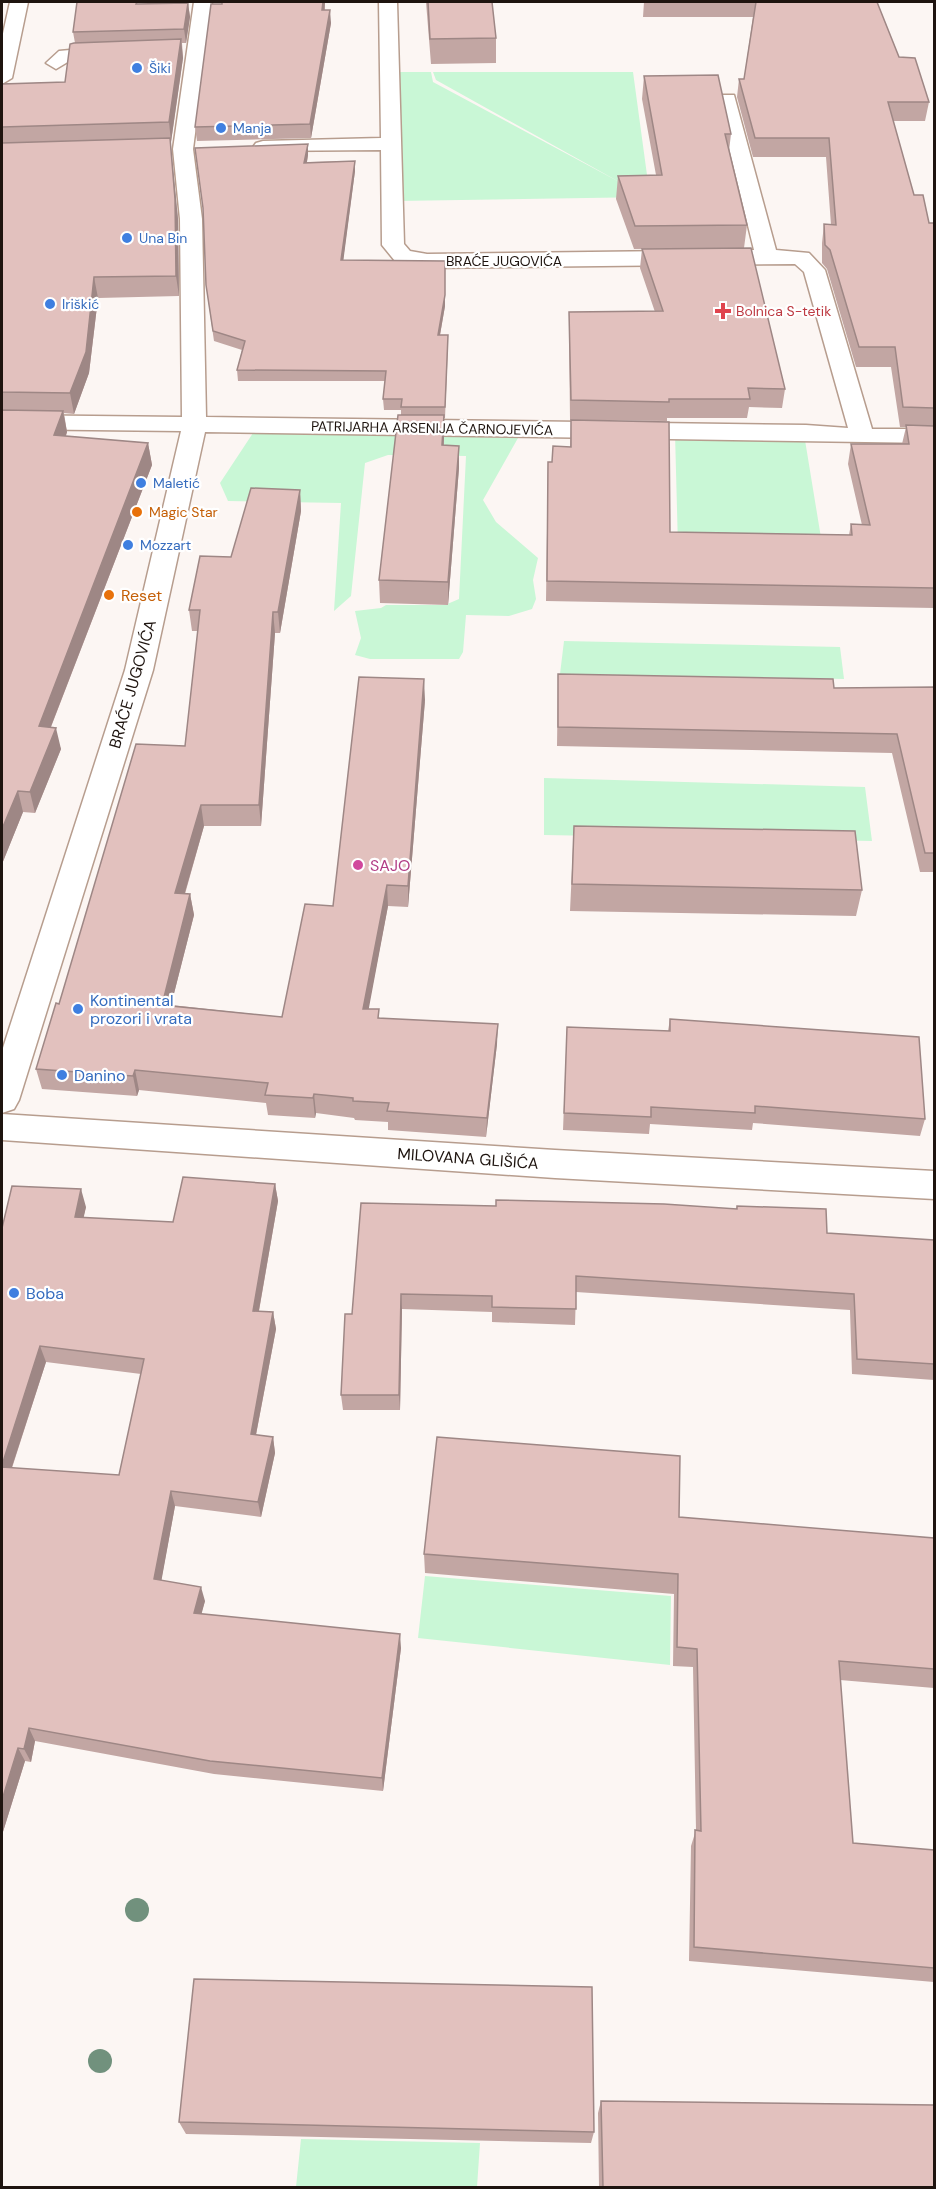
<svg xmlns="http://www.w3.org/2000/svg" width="936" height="2189" font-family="'DM Sans',sans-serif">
<rect width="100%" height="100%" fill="#fcf6f3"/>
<path fill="#c9f7d6" d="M394,72H431L433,82L623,184L436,80L433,72H633L650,197L396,201Z
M253,433L518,438L483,500L496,522L538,558L533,580L536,599L532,609L509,616L466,615L463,652L459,659H370L355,655L361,638L355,611L381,608L386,605H445L459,599L466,456L388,455L365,463L351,596L334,611L341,503L228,501L220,483Z
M675,433L804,434L823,550L678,547Z
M564,641L840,647L844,679L560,674Z
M544,778L865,787L872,841L544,835Z
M425,1576L671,1596L670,1665L418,1638Z
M301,2139L480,2143L477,2187H296Z"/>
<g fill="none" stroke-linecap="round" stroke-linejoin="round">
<defs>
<path id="minor" d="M10,2H28L12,78L2,84V38Z
M194,2H212L193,149L202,219L206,417L806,425L848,428L804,272L795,264L427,268L395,261L382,245L381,150L256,151L253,147L256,143L263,141L381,138L379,2H397L404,244L410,251L427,254L754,250L717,99L720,95H734L776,250L809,253L825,270L872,429H934V443L205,432L153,670L19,1100L14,1109L2,1113V1051L125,670L181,431L2,429V415L182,417L180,219L173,149Z
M113,46L123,52L120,56L71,60L56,69L46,63L59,51Z
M2,1114L555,1150L934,1171V1199L555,1178L2,1140Z"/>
</defs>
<use href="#minor" stroke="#b79d8e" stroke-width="3"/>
<use href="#minor" fill="#fff" fill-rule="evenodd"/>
</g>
<g fill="#71917d">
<circle cx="137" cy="1910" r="12"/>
<circle cx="100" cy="2061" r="12"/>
</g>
<path fill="#c2a6a3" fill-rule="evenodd" d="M325,2V10L331,23L311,138L197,141L195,127L222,4Z
M426,2H492L496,38V63L431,64Z
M644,2H877L899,57L929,102L925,121H893L914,195L929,223H934V608L546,601L548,462H552L570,447L571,420L670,532L849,535L851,524L862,525L848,464L851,444H902L906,427H900L891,367H856L827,269L822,263V243L824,224L831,225L826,157H753L737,97L739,79H744L753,17H643Z
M188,3L190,17L186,43H182L183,58L171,142H170L178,219L179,296L98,298L89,373L74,414L64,413L67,432L66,436L148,443L152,465L51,727L61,749L35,813L23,812L2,864V84L65,82L75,43L73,32L140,4Z
M644,76L731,134L729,151L747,225L744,248L634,249L616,199L618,176L656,175L642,99Z
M308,144V155L307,162L355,161V171L343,260L445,306L440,335L448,346L445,418H444V445L459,468L448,605L380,603L379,580L401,415V410H384L383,399L385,381H238L237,370L242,350L214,341L206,285Z
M642,249L785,389L782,408L749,407L747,418H667V421L570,420L569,331V312H655L640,268Z
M300,490L301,511L280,633H275L261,826H204L185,894H190L194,915L171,1005L282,1017L333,906L425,700L408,907L388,906L368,1009L380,1018L497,1044L486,1137L388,1130V1122L355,1120L354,1118L316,1113L315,1118L268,1115L266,1103L139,1090L137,1096L42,1089L36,1069L59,1004L185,746L198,631H192L189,610L231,557Z
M558,674L834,688L934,687V872H920L892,753L557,746Z
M574,826L862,890L856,916L570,911Z
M670,1019L925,1119L920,1136L753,1123L752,1130L650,1124L649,1134L563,1130L567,1027L668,1031Z
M275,1184L278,1201L259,1311L273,1312L276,1329L256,1435L273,1437L275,1453L261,1517L175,1506L161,1581L205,1601L201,1614L401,1648L383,1791L214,1774L35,1741L31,1762L25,1761L2,1835V1228L86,1207L83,1218L173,1222ZM46,1362L141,1374L119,1475L12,1468Z
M496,1206L736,1209L737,1206L827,1233L934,1247V1380L852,1374L850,1310L576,1292L575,1325L492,1322V1312L402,1309L400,1410H343L341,1395L352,1314Z
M679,1517L934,1538V1688L840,1680L853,1843L934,1850V1982L689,1961L691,1846L696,1830L693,1667L673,1666L674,1594L425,1573L424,1554Z
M601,2101L934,2187H599L598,2113Z
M179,2122L594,2132L591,2143L186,2134Z"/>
<path fill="#9e8785" d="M323,2H325L323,23L322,10Z
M188,3L190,17L186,43L184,29Z
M330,10L331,23L311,138L310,124Z
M181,39L183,58L171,142L169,122Z
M170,138L178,219L179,296L176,276Z
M308,144V155L305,173L304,163Z
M355,161V171L342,271L341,260Z
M445,261V306L438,346V335Z
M94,277L98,298L89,373L74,414L70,393Z
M63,411L67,432L58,456L54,435Z
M444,415V438L442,468V445Z
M148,443L152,465L43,747L39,726Z
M459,446V468L448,605V582Z
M300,490L301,511L280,633L278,612Z
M273,612L275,633L261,826L259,805Z
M424,679L425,700L408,907V886Z
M56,728L61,749L35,813L30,792Z
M18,791L23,812L2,864V829Z
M201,805L204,826L179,913L175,893Z
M387,885L388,906L365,1029L363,1009Z
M190,894L194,915L166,1025L162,1005Z
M498,1024L497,1044L486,1137L487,1118Z
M135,1070L139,1090L137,1096L133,1076Z
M314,1094L316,1113L315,1118L313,1098Z
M275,1184L278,1201L256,1327L253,1311Z
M81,1189L86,1207L80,1234L75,1217Z
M401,1294L402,1309L400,1410L399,1395Z
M273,1312L276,1329L253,1450L251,1434Z
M40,1346L46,1362L7,1482L2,1469V1465Z
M273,1437L275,1453L261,1517L258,1502Z
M171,1491L175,1506L159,1594L154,1579Z
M201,1587L205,1601L198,1627L194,1613Z
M400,1634L401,1648L383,1791L382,1778Z
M29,1728L35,1741L31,1762L24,1749Z
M18,1748L25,1761L2,1835V1800Z"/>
<path fill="#e2c1be" stroke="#9e8785" stroke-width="1.5" d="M77,2H137L136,4L188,3L184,29L73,32Z
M222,2H323L322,10H330L310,124L195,127L211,4H222Z
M428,2H492L496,38L430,39Z
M756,2H877L899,57L915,58L929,102H888L914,195H923L929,223H934V408L903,407L895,347H859L830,250L825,245L824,224L836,225L829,138H755L739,79H744Z
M181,39L169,122L2,127V84L65,82L70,44L74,43Z
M718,75L731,134H725L747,225L635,226L618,176L662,175L644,76Z
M170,138L175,199L176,276L94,277L86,352L70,393L2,392V143Z
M308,144L304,163L355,161L341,260L445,261V295L438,335H448L445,407H401L402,399H383L386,371L237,370L245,341L213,331L206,285L203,208L195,148Z
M751,248L785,389L748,388L750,399H669V402L571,400L569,312L663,311L642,249Z
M2,410L63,411L54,435L148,443L39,726L56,728L30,792L18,791L2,829Z
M398,415H444L442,445L459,446L448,582L379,580Z
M571,420L669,422L670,532L852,535L851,524L870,525L851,444H909L906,425L934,426V588L547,581L548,462H552L553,446L571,447Z
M251,488L300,490L278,612H273L259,805H201L175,893L190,894L162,1005L282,1017L305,904L333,906L359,677L424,679L408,886L387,885L363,1009H379L378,1018L498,1024L487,1118L387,1111L389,1103L353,1101V1098L314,1094L313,1098L265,1095L268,1083L135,1070L133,1076L36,1069L56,1003L59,1004L136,744L185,746L200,610H189L200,556L231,557Z
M558,674L833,679L834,688L934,687V853H925L897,734L558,727Z
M574,826L855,831L862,890L572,884Z
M670,1019L919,1037L925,1119L755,1106V1113L651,1107V1117L564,1113L567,1027L670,1031Z
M183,1177L275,1184L253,1311L273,1312L251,1434L273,1437L258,1502L171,1491L154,1579L201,1587L194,1613L400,1634L382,1778L210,1761L29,1728L24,1749L18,1748L2,1800V1467L119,1475L144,1359L40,1346L2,1465V1228L12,1186L81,1189L75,1217L173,1222Z
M496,1200L664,1204L737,1209V1206L826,1209L827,1233L934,1240V1364L857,1359L854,1294L576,1276V1309L492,1307V1296L401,1294L399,1395H341L345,1314H352L361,1203L496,1206Z
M437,1437L680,1456L679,1517L934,1538V1669L839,1661L853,1843L934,1850V1968L694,1947L695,1830L701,1831L697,1649L677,1647L678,1574L424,1554Z
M194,1979L592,1987L594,2132L179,2122Z
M601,2101L934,2105V2187H603Z"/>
<g fill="#3f7fe0" stroke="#fff" stroke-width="2">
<circle cx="137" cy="68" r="6"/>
<circle cx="221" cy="128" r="6"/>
<circle cx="127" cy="238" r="6"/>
<circle cx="50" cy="304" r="6"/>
<circle cx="141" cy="483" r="6"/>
<circle cx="128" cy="545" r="6"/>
<circle cx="78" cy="1009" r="6"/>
<circle cx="62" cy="1075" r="6"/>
<circle cx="14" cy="1293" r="6"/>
</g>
<path fill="#e0444e" stroke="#fff" stroke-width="2" d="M720 302h6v6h6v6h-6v6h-6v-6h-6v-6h6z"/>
<g fill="#e8710a" stroke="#fff" stroke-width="2">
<circle cx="137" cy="512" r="6"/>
<circle cx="109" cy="595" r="6"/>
</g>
<circle fill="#d1479c" stroke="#fff" stroke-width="2" cx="358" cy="865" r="6"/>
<g text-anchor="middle" stroke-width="4.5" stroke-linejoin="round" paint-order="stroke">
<g font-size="14" fill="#366cbe" stroke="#fff" text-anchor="start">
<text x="149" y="73">Šiki</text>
<text x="233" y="133">Manja</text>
<text x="139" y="243">Una Bin</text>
<text x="62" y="309">Iriškić</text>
<text x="153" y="488">Maletić</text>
<text x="140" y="550">Mozzart</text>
</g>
<g font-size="14" fill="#1e140f" stroke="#fff">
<text x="504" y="266">BRAĆE JUGOVIĆA</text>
<text transform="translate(432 428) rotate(1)" y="5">PATRIJARHA ARSENIJA ČARNOJEVIĆA</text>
</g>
<g font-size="14" fill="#be3a42" stroke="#fff" text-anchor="start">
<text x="736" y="316">Bolnica S-tetik</text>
</g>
<g font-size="14" fill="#c56008" stroke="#fff" text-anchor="start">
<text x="149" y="517">Magic Star</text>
</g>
<g font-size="16" fill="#c56008" stroke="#fff" text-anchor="start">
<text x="121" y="601">Reset</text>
</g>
<g font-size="16" fill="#1e140f" stroke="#fff">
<text transform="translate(132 684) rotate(-74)" y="6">BRAĆE JUGOVIĆA</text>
<text transform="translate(468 1158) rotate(4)" y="6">MILOVANA GLIŠIĆA</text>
</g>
<g font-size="16" fill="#b23c85" stroke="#fff" text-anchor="start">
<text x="370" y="871">SAJO</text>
</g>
<g font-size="16" fill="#366cbe" stroke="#fff" text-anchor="start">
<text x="90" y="1006">Kontinental<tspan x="90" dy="18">prozori i vrata</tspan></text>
<text x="74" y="1081">Danino</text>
<text x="26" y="1299">Boba</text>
</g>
</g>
<rect width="936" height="2189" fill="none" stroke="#1e140f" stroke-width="6"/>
</svg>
